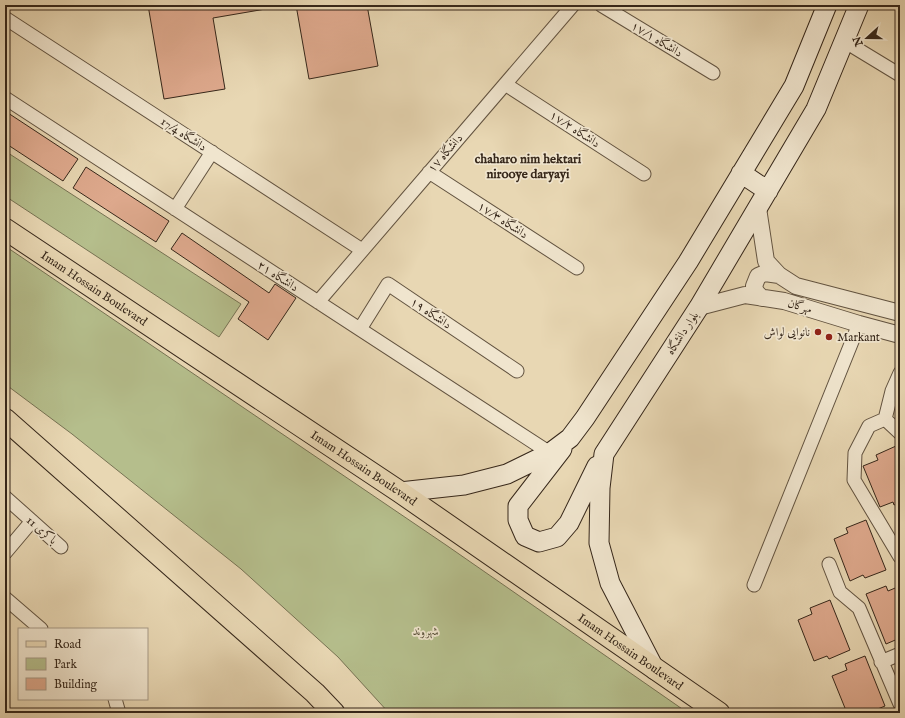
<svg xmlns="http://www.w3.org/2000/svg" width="905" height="718" font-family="'IM FELL English',Amiri,serif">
<rect width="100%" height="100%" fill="#e8d7b3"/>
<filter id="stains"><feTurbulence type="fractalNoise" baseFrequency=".005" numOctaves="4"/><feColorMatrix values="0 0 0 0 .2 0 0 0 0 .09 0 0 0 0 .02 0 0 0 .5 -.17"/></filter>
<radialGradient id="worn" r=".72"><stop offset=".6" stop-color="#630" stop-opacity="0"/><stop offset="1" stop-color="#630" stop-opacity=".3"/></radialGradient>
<path fill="#b5be8c" stroke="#767253" d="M5,151L241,304L219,337L5,196Z
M5,246L446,545L688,713H389L338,657L241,569L72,434L5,384Z"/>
<path fill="#dea98d" stroke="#36271a" d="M148,5H289L213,18L225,89L164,99Z
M296,5H367L378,66L309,79Z
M5,111L78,159L63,181L5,143Z
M86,167L169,221L156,242L73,188Z
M182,233L269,293L275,284L296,298L268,340L238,319L249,302L171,249Z
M896,446L900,457V503L894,505L893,502L880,507L863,466L878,460L876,455Z
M900,510V523L896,512Z
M866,520L886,570L865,578L863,575L850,581L834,539L848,533L846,528Z
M886,586L888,591L900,586V638L886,644L866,594Z
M830,600L850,650L829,659L827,656L814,661L798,620L812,614L810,608Z
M865,656L885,706L868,713H863L862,711L858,713H847L832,676L847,670L845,664Z"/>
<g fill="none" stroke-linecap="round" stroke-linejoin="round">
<defs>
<path id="minor" d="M601,5L713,73
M5,18L362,250
M844,41L900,75
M505,84L644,174
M5,98L550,453
M429,172L577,268
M175,209L212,152
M318,302L573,5
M360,329L388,284L517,371
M885,419L869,426L855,453L854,480L900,557
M885,419L892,391L900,373
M885,419L900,433
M5,497L61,547
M5,553L32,521
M829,564L840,592L859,608L900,704
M754,585L859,324
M5,598L41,629
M881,662L900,654
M115,699L119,713"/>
<path id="tertiary" d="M758,208L766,261L779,275L796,286L900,313
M762,298L756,292L754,286L758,276L765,273L779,275
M699,307L745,295L784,301L859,324L900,335"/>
<path id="secondary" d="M741,173L768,191
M562,449L518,506V520L525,536L539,542L557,537L569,523L597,466
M400,492L464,485L507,474L550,453L570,438L585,418L688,262L794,86L827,5
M655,670L610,583L599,543L600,488L604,454L699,307L816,109L859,5"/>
<g id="primary">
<path id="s1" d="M5,229L400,492L719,713"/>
<path d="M5,419L315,693L334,713"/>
</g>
</defs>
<use href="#minor" stroke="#625340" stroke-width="15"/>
<use href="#tertiary" stroke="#625340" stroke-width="18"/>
<use href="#secondary" stroke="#36271a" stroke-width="21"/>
<use href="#primary" stroke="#36271a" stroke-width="23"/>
<use href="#minor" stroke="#f0e5ce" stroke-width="13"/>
<use href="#tertiary" stroke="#f0e5ce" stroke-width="16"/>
<use href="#secondary" stroke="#f0e5ce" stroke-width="19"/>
<use href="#primary" stroke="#e8d7b3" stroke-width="21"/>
</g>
<g fill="#8f2418" stroke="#f0e5ce" stroke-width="1.5">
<circle cx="818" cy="332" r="4"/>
<circle cx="829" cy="337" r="4"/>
</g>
<g text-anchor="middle" stroke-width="3.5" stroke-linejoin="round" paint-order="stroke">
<g font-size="12" fill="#36271a" stroke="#f0e5ce">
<text transform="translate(657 39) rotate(31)" y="4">دانشگاه ۱۷/۱</text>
<text transform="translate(575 129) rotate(33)" y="4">دانشگاه ۱۷/۲</text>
<text transform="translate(184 134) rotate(33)" y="4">دانشگاه 17/4</text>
<text transform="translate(445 153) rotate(-49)" y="4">دانشگاه ۱۷</text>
<text transform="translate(503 220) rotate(33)" y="4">دانشگاه ۱۷/۳</text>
<text transform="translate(278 276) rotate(33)" y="4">دانشگاه ۲۱</text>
<text dy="4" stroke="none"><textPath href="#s1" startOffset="107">Imam Hossain Boulevard</textPath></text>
<text transform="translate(800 306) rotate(17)" y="4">مهرگان</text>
<text transform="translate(431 313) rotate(34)" y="4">دانشگاه ۱۹</text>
<text transform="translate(682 333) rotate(-57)" y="4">بلوار دانشگاه</text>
<text dy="4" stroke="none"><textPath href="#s1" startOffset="431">Imam Hossain Boulevard</textPath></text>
<text transform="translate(42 530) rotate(41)" y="4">باکری 11</text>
<text dy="4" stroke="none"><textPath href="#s1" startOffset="755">Imam Hossain Boulevard</textPath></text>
</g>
<g font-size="12" fill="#36271a" stroke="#f0e5ce" text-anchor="end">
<text x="810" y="336">نانوایی لواش</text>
<text x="837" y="341" text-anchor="start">Markant</text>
</g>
<g font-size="12" font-style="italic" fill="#564d36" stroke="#f0e5ce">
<text x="426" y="635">شهروند</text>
</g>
<g font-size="13" font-weight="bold" fill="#36271a" stroke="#f0e5ce">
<text x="528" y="163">chaharo nim hektari<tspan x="528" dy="15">nirooye daryayi</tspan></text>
</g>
</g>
<rect width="905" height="718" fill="none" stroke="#e8d7b3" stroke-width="20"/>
<rect x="6" y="6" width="893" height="706" fill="none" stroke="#36271a" stroke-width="2"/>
<rect x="10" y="10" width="885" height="698" fill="none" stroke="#36271a"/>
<rect x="18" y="628" width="130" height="72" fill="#f0e5ce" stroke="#a69986"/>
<rect x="26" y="641" width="20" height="6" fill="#e8d7b3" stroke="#a69986"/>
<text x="54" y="648" font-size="12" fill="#36271a">Road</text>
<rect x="26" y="658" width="20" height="12" fill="#b5be8c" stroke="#a69986"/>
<text x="54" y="668" font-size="12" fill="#36271a">Park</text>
<rect x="26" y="678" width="20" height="12" fill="#dea98d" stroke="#a69986"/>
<text x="54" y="688" font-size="12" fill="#36271a">Building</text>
<g transform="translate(867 38) rotate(249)" stroke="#f0e5ce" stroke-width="3" paint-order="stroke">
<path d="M0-3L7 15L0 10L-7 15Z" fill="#36271a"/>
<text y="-6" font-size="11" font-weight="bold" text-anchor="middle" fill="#36271a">N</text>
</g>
<rect width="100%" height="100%" filter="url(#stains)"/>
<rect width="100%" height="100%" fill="url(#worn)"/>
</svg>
